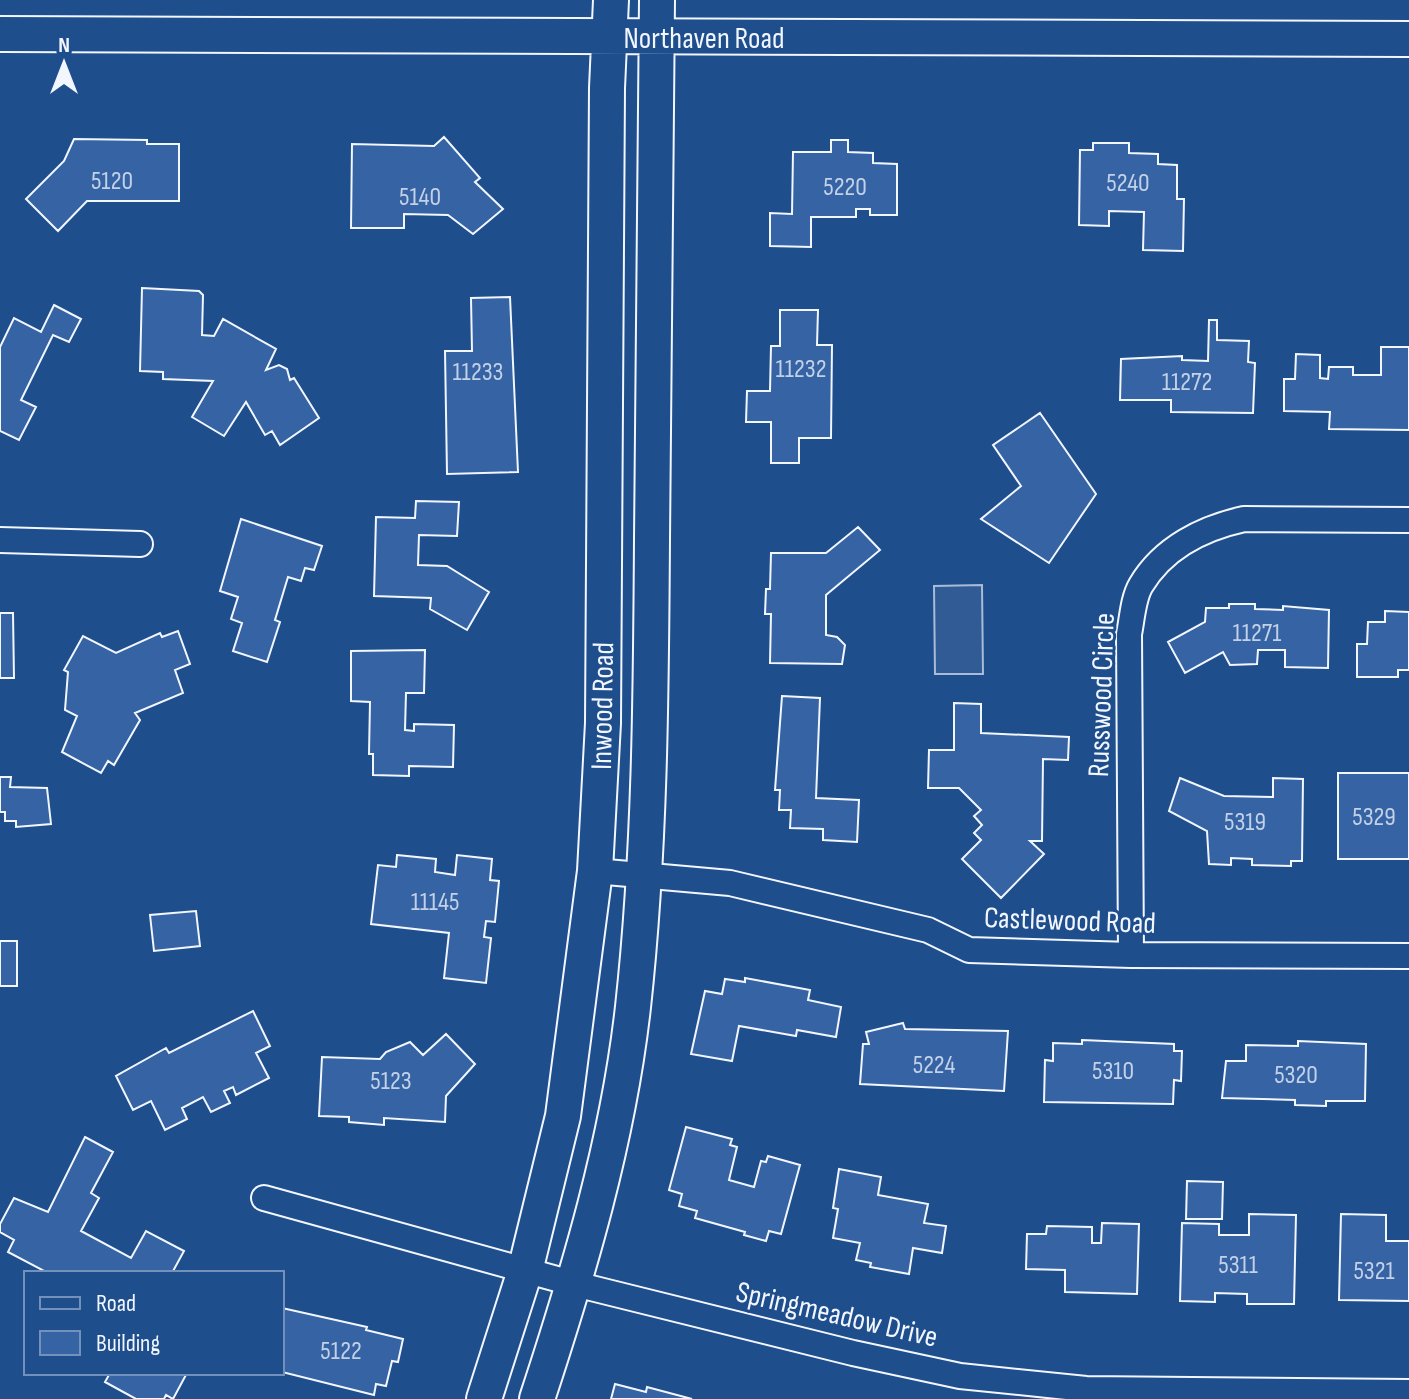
<svg xmlns="http://www.w3.org/2000/svg" width="1409" height="1399" font-family="'Sofia Sans Condensed',sans-serif">
<rect width="100%" height="100%" fill="#1f4e8c"/>
<path fill="#305b95" stroke="#a8bbd7" stroke-width="2" d="M982,585L983,674H935L934,586Z"/>
<path fill="#3563a3" stroke="#f2f6ff" stroke-width="2" d="M444,137L480,178L475,182L503,209L473,234L448,215L404,214V228H351L352,144L434,146Z
M74,139L147,140V144H179V201H87L58,231L26,199L64,161Z
M831,140H848V152L873,153V163L897,164V215H870V209H856V217H811V247L770,246V213L792,214L793,152H831Z
M1093,143H1129V153L1158,154V164L1177,165V199H1184L1183,251L1143,250L1144,212L1109,211V226L1079,225L1080,150H1093Z
M142,288L199,291L203,295L202,335L214,336L223,319L276,349L266,370L279,365L287,369L290,380L294,378L319,418L280,445L272,431L265,435L246,402L224,436L192,417L213,381L163,379V372L140,371Z
M510,297L518,472L447,474L445,351H472L471,298Z
M54,305L81,319L69,342L53,335L21,400L36,407L19,440L0,431V347L14,318L41,332Z
M780,310H818L817,345H832L831,438H799V463H771V422H746L747,391H770L771,346H780Z
M1209,320H1217V340L1249,341L1248,362L1255,363L1253,413L1171,412V400H1120L1121,359L1182,356V360L1208,361Z
M1381,347H1409V430L1329,429L1330,412L1284,411V379H1295L1296,354L1320,355V378L1328,379L1329,367H1353V375H1381Z
M1040,413L1096,494L1049,563L981,519L1021,486L993,445Z
M416,501L459,502L457,536L419,535L418,565L447,566L489,592L467,630L430,609L431,598L374,596L376,517L415,518Z
M241,519L322,546L314,570L305,568L301,581L288,577L275,620L280,622L267,662L233,651L242,623L231,619L238,597L220,591Z
M858,527L880,550L826,595V635L837,637L845,645L842,664L770,663L771,614H765L766,589H770L771,553H826Z
M1229,604H1255V609L1283,610V606L1329,610L1328,668L1285,667V650H1258L1257,664L1230,665L1223,652L1185,673L1168,642L1205,622L1206,608H1229Z
M1385,611L1409,612V670H1398V677H1357V644H1367L1368,622H1385Z
M0,613H13L14,678H0Z
M178,631L190,664L175,670L183,693L135,713L140,720L114,765L108,761L101,773L62,752L77,716L65,710L68,672L64,670L83,636L116,653L160,633L162,637Z
M425,650L424,693H406L405,730L414,731V724L454,725L453,767L409,766V776L373,775V754H369L370,702L351,701V651Z
M782,696L820,698L816,798L859,800L857,842L823,840V829L790,828L791,810H779L780,790H775Z
M954,703L981,704V733L1069,737L1068,760L1043,759L1042,841H1030L1044,854L1001,898L962,859L981,840L974,833L982,825L974,816L981,810L959,788H928L929,750H954Z
M1338,773H1409V859H1338Z
M0,777H11L10,787L47,788L51,824L16,827V821H5V812H0Z
M1180,778L1224,796L1273,797V778L1303,779L1302,861H1291V866L1252,865V859L1231,858V865L1209,864L1207,831L1169,811Z
M397,855L436,859L435,872L455,875L457,855L492,859L490,880L499,881L495,922L486,921L484,937L491,938L486,983L444,978L449,933L371,924L378,865L396,867Z
M196,911L200,946L154,951L150,915Z
M0,941H17V986H0Z
M745,978L810,990L808,1000L841,1007L836,1037L797,1030L796,1036L739,1026L732,1061L691,1054L705,991L722,994L725,979L745,982Z
M253,1011L270,1046L256,1053L269,1078L236,1095L233,1087L224,1091L230,1103L211,1112L203,1097L182,1108L187,1119L165,1130L151,1101L133,1110L116,1076L166,1048L169,1053Z
M903,1023L905,1029L1008,1031L1004,1091L860,1084L863,1044H869L866,1032Z
M446,1034L475,1064L446,1096L445,1122L384,1118V1125L349,1122V1117L319,1116L322,1057L380,1059L386,1052L410,1042L423,1055Z
M1082,1040L1174,1044V1051H1182L1181,1081L1174,1080L1173,1104L1044,1102L1045,1060L1053,1061V1043L1082,1044Z
M1298,1041L1366,1044L1365,1101H1326V1106L1295,1105V1100L1222,1098L1226,1061H1246V1045L1298,1046Z
M686,1127L732,1139L730,1145L737,1147L729,1180L754,1187L761,1161L766,1162L768,1156L800,1165L781,1234L769,1231L766,1241L744,1235L745,1232L695,1218L697,1211L679,1206L682,1194L669,1190Z
M85,1137L113,1152L91,1193L99,1198L81,1231L131,1258L146,1231L184,1251L172,1273H48L8,1252L14,1240L0,1232V1224L14,1198L48,1212Z
M839,1169L881,1177L878,1195L928,1204L924,1223L946,1226L942,1253L913,1248L909,1274L870,1267L871,1263L856,1260L860,1243L833,1238L838,1209L833,1208Z
M1187,1181L1223,1182L1222,1219H1186Z
M1249,1214L1296,1215L1294,1304H1247V1294L1215,1293V1302L1180,1301L1182,1223L1219,1224V1235H1249Z
M1341,1214L1386,1215V1241H1409V1301L1339,1300Z
M1102,1223L1139,1224L1137,1294L1065,1292V1270L1026,1269L1027,1234H1046L1047,1226L1092,1227V1243H1101Z
M282,1308L367,1327L366,1330L403,1339L398,1362L392,1361L386,1386L376,1384L374,1395L282,1372Z
M110,1373H187L173,1399L166,1395L164,1399H136L105,1382Z
M615,1384L646,1392L647,1387L692,1399H611Z"/>
<g fill="none" stroke-linecap="round" stroke-linejoin="round">
<defs>
<path id="street" d="M0,540L140,544
M595,871L730,883L928,930L969,950L1131,955L1409,956
M1131,955L1129,634C1132,620 1133,598 1141,585C1163,548 1203,528 1244,519L1409,520
M264,1198L575,1284L853,1353L960,1376L1086,1389L1409,1392"/>
<path id="secondary" d="M0,34L1409,39
M484,1399L525,1271L563,1116L595,871L603,723L607,88L611,0
M537,1399C579,1271 618,1141 633,1007C650,852 651,694 652,539C654,359 655,180 657,0"/>
</defs>
<use href="#street" stroke="#f2f6ff" stroke-width="28"/>
<use href="#secondary" stroke="#f2f6ff" stroke-width="38"/>
<use href="#street" stroke="#1f4e8c" stroke-width="24"/>
<use href="#secondary" stroke="#1f4e8c" stroke-width="34"/>
</g>
<g text-anchor="middle" stroke-width="6" stroke-linejoin="round" paint-order="stroke">
<g font-size="26" fill="#c3d1e8">
<text x="112" y="189">5120</text>
<text x="1128" y="191">5240</text>
<text x="845" y="195">5220</text>
<text x="420" y="205">5140</text>
<text x="801" y="377">11232</text>
<text x="478" y="380">11233</text>
<text x="1187" y="390">11272</text>
<text x="1257" y="641">11271</text>
<text x="1374" y="825">5329</text>
<text x="1245" y="830">5319</text>
<text x="435" y="910">11145</text>
<text x="934" y="1073">5224</text>
<text x="1113" y="1079">5310</text>
<text x="1296" y="1083">5320</text>
<text x="391" y="1089">5123</text>
<text x="1238" y="1273">5311</text>
<text x="1374" y="1279">5321</text>
<text x="341" y="1359">5122</text>
</g>
<g font-size="30" fill="#f2f6ff" stroke="#1f4e8c">
<text x="704" y="48">Northaven Road</text>
<text transform="translate(1101 695) rotate(-88)" y="10">Russwood Circle</text>
<text transform="translate(602 706) rotate(-89)" y="10">Inwood Road</text>
<text transform="translate(1070 920) rotate(2)" y="10">Castlewood Road</text>
<text transform="translate(837 1314) rotate(13)" y="10">Springmeadow Drive</text>
</g>
</g>
<rect x="24" y="1271" width="260" height="104" fill="#1f4e8c" stroke="#7391ba" stroke-width="2"/>
<rect x="40" y="1297" width="40" height="12" fill="#1f4e8c" stroke="#7391ba" stroke-width="2"/>
<text x="96" y="1311" font-size="24" fill="#f2f6ff">Road</text>
<rect x="40" y="1331" width="40" height="24" fill="#3563a3" stroke="#7391ba" stroke-width="2"/>
<text x="96" y="1351" font-size="24" fill="#f2f6ff">Building</text>
<g transform="translate(64 64)" stroke="#1f4e8c" stroke-width="6" paint-order="stroke">
<path d="M0-6L14 30L0 20L-14 30Z" fill="#f2f6ff"/>
<text y="-12" font-size="22" font-weight="bold" text-anchor="middle" fill="#f2f6ff">N</text>
</g>
</svg>
